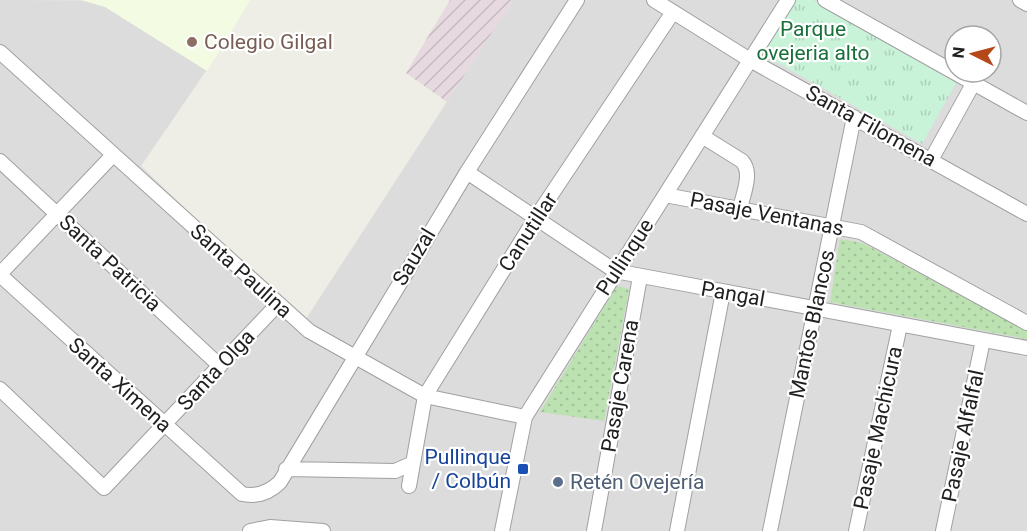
<svg xmlns="http://www.w3.org/2000/svg" width="1027" height="531" font-family="Roboto,sans-serif">
<defs>
<pattern id="industrial-furrows" width="10" height="10" patternUnits="userSpaceOnUse" patternTransform="scale(1.5)"><rect width="10" height="10" fill="#e7d9e0"/><path d="M-1 1l2-2M0 10L10 0M9 11l2-2" fill="none" stroke="#c6bac0"/></pattern>
<pattern id="grass-dots" width="8" height="8" patternUnits="userSpaceOnUse" patternTransform="scale(1.5)"><rect width="8" height="8" fill="#bce2b2"/><path d="M2 2h.1M6 6h.1" fill="none" stroke="#a1c199" stroke-width="1.8" stroke-linecap="round"/></pattern>
<pattern id="park-tufts" width="24" height="20" patternUnits="userSpaceOnUse" patternTransform="scale(1.5)"><rect width="24" height="20" fill="#c9f3d9"/><path d="M3 7l-1-3M5 7V3M7 7l1-3M15 17l-1-3M17 17v-4M19 17l1-3" fill="none" stroke="#acd0ba"/></pattern>
</defs>
<rect width="100%" height="100%" fill="#eeeee6"/>
<path fill="#dddcdc" fill-rule="evenodd" d="M0,0L250,1L206,71L141,166L304,322L513,0H1027V531H0ZM955,36H991V72H955Z"/>
<path fill="url(#industrial-furrows)" d="M450,0H513L447,102L406,73Z"/>
<path fill="#f4fbe3" d="M81,0H249L250,1L207,71L105,7Z"/>
<path fill="url(#grass-dots)" d="M840,239L863,243L1027,331V339L830,302Z
M617,286L629,289L604,421L540,412Z"/>
<path fill="url(#park-tufts)" d="M796,0H813L956,83L922,144L762,54Z"/>
<g fill="none" stroke-linecap="round" stroke-linejoin="round">
<defs>
<path id="minor" d="M654,0L750,60L1027,214
M825,0L1027,113
M1020,0L1027,4
M0,52L309,331L425,396L525,417
M702,136L742,161C753,173 743,194 740,209
M931,160L973,84
M0,161L220,366
M467,172L615,271L1027,348
M665,195L861,232L1027,323
M0,274L113,155
M0,275L242,494C257,497 269,493 280,482L467,172L577,0
M0,389L104,488L278,304
M286,469L395,471L411,464
M409,486L425,396L535,219L673,12
M250,531L270,527L323,531
M502,531L525,417L788,0
M594,531L640,277
M677,531L723,292
M770,531L854,117
M856,531L900,325
M943,531L983,340"/>
</defs>
<use href="#minor" stroke="#a0a0a0" stroke-width="16"/>
<use href="#minor" stroke="#fff" stroke-width="14"/>
</g>
<circle fill="#8d6e63" stroke="#fff" stroke-width="2" cx="192" cy="42" r="6"/>
<rect fill="#1a4fb4" stroke="#fff" stroke-width="2" x="517" y="463" width="12" height="12" rx="3"/>
<circle fill="#5c6f8a" stroke="#fff" stroke-width="2" cx="558" cy="482" r="6"/>
<g text-anchor="middle" stroke-width="4.5" stroke-linejoin="round" paint-order="stroke">
<g font-size="21" fill="#19703b" stroke="#fff">
<text x="813" y="36">Parque<tspan x="813" dy="24">ovejeria alto</tspan></text>
</g>
<g font-size="21" fill="#785e54" stroke="#fff" text-anchor="start">
<text x="204" y="49">Colegio Gilgal</text>
</g>
<g font-size="21" fill="#1f1f1f" stroke="#fff">
<text transform="translate(871 126) rotate(29)" y="7">Santa Filomena</text>
<text transform="translate(767 214) rotate(11)" y="7">Pasaje Ventanas</text>
<text transform="translate(528 232) rotate(-57)" y="7">Canutillar</text>
<text transform="translate(414 257) rotate(-59)" y="7">Sauzal</text>
<text transform="translate(625 257) rotate(-57)" y="7">Pullinque</text>
<text transform="translate(110 263) rotate(43)" y="7">Santa Patricia</text>
<text transform="translate(241 271) rotate(42)" y="7">Santa Paulina</text>
<text transform="translate(733 294) rotate(10)" y="7">Pangal</text>
<text transform="translate(812 324) rotate(-78)" y="7">Mantos Blancos</text>
<text transform="translate(216 370) rotate(-47)" y="7">Santa Olga</text>
<text transform="translate(120 385) rotate(42)" y="7">Santa Ximena</text>
<text transform="translate(620 386) rotate(-80)" y="7">Pasaje Carena</text>
<text transform="translate(878 428) rotate(-78)" y="7">Pasaje Machicura</text>
<text transform="translate(963 436) rotate(-78)" y="7">Pasaje Alfalfal</text>
</g>
<g font-size="21" fill="#164399" stroke="#fff" text-anchor="end">
<text x="511" y="464">Pullinque<tspan x="511" dy="24">/ Colbún</tspan></text>
</g>
<g font-size="21" fill="#4e5e75" stroke="#fff" text-anchor="start">
<text x="570" y="489">Retén Ovejería</text>
</g>
</g>
<g transform="translate(973 54) rotate(276)"><circle r="28" fill="#ffffff" stroke="#a5a5a5" stroke-width="1.5"/>
<path d="M0-4.5L10 22L0 15L-10 22Z" fill="#b54719"/>
<text y="-9" font-size="16" font-weight="bold" text-anchor="middle" fill="#1f1f1f">N</text>
</g>
</svg>
